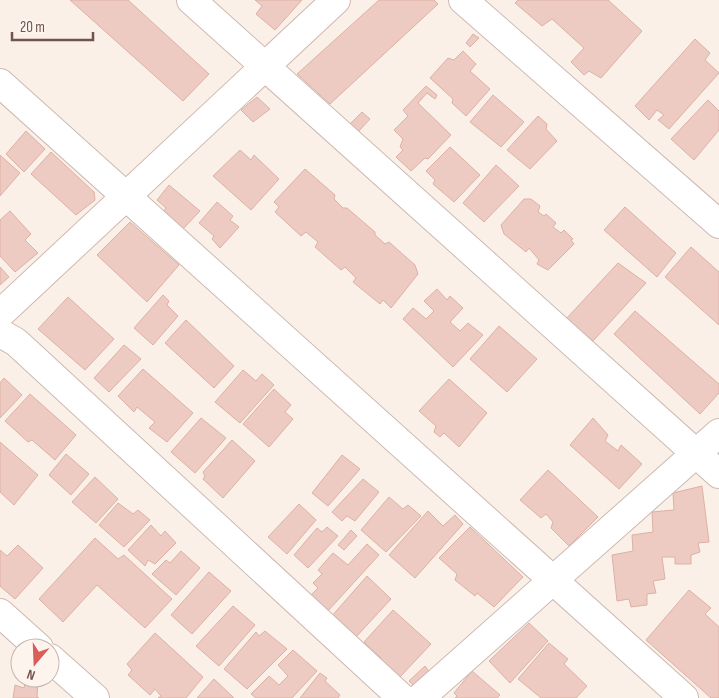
<svg xmlns="http://www.w3.org/2000/svg" width="719" height="698" font-family="'Sofia Sans Condensed',sans-serif">
<rect width="100%" height="100%" fill="#faf0e8"/>
<path fill="#edcbc2" stroke="#deb0a4" d="M70,0H128L209,74L183,101Z
M255,0H302L275,30L256,14L262,6Z
M379,0H434L438,4L330,104L297,74Z
M518,0H608L642,31L601,78L589,71L584,75L571,62L584,48L552,19L542,26L515,3Z
M473,34L479,38L470,47L466,43Z
M695,39L710,53L705,60L719,73L669,129L658,120L664,115L657,110L649,120L635,106Z
M463,51L476,64L470,71L490,89L466,116L452,103L453,99L430,78L448,58L454,60Z
M426,86L437,95L435,99L427,93L418,103L451,135L428,159L425,158L411,171L396,157L403,150L400,147L403,139L394,130L408,116L403,110Z
M493,95L524,122L501,147L470,122Z
M257,97L270,109L253,122L241,110Z
M708,100L719,111V130L694,160L671,139Z
M362,112L370,119L358,132L349,125Z
M538,116L547,124L546,129L557,141L530,169L507,150Z
M26,131L45,149L24,172L6,154Z
M450,147L480,175L454,202L433,184L435,180L426,171Z
M240,150L251,160L254,155L279,179L251,210L213,176Z
M51,152L94,192L95,200L76,215L31,174Z
M0,155L20,173L0,196Z
M496,165L519,186L484,222L463,203Z
M305,169L335,195L334,199L343,208H347L375,232V235L385,244L389,242L415,265L418,274L391,308L383,300L380,304L353,282L356,278L345,267L341,270L315,247L318,242L306,232L301,236L275,212L279,207L274,202Z
M169,185L200,211L182,230L162,213L166,208L157,200Z
M524,199H531L540,206L538,212L544,216L546,214L556,223L553,227L561,233L564,230L573,239L571,240L574,244L548,270L537,264L539,260L529,248L526,252L504,234L501,225Z
M217,202L233,216L230,220L239,227L220,248L212,239L214,236L199,223Z
M625,207L676,253L657,277L604,230Z
M10,211L31,234L25,240L38,253L15,272L0,256V220Z
M130,222L179,265L147,302L97,255Z
M691,247L719,272V325L665,277Z
M618,263L646,283L593,341L566,319Z
M0,267L9,277L0,285Z
M437,289L447,300L450,296L463,308L450,322L460,331L468,323L483,335L453,367L403,319L413,308L426,319L434,311L424,301Z
M163,295L169,301L167,305L178,316L153,345L134,328Z
M68,297L114,339L85,370L38,329Z
M635,311L719,384V393L700,414L614,334Z
M186,320L234,366L214,388L165,343Z
M499,326L537,359L507,392L470,359Z
M124,345L141,359L109,392L94,378Z
M143,369L193,413L167,442L149,428L155,422L137,407L134,412L118,396Z
M243,370L256,381L262,374L274,385L240,423L215,402Z
M4,378L22,395L0,418V383Z
M449,379L487,413L459,447L444,433L440,437L434,432L436,426L419,411Z
M274,389L291,405L285,412L293,419L269,447L243,424Z
M30,394L76,435L55,460L32,440L28,442L5,421Z
M201,418L226,438L195,473L171,452Z
M593,418L608,435L605,441L618,451L621,445L642,464L619,489L570,445Z
M232,440L255,461L223,498L203,479L205,476L203,472Z
M0,442L38,475L14,505L0,492Z
M66,454L89,474L71,495L49,475Z
M342,455L360,469L328,506L312,493Z
M548,470L598,517L569,546L551,528L553,522L546,514L541,518L520,500Z
M95,477L118,499L96,523L72,502Z
M363,479L379,492L355,521L347,516L342,521L332,512Z
M702,486L709,542L698,543L700,552L691,555V564H675V557H662L665,579L653,581L656,593L647,594V605L631,607L629,599L617,601L612,555L633,551L632,535L653,532L652,512L674,510L673,493Z
M389,497L403,509L408,505L421,516L386,552L361,530Z
M118,503L133,514L138,510L150,520L124,547L99,525Z
M299,504L316,520L287,554L268,537Z
M428,511L443,526L455,515L463,524L415,578L389,555Z
M151,525L161,536L165,531L176,543L155,564L148,560L145,566L128,550Z
M327,527L338,536L308,568L294,555L317,528L322,532Z
M470,527L523,577L494,607L477,593L475,596L455,580L457,574L439,558Z
M351,530L357,536L344,550L338,545Z
M95,538L118,559L124,555L172,599L145,628L97,585L63,622L39,599Z
M367,544L379,555L326,613L308,598L318,588L313,583L322,574L318,570L333,553L348,565Z
M18,545L43,568L15,599L0,586V550L7,556Z
M181,551L200,568L176,595L152,574L166,560L170,563Z
M209,572L231,591L192,634L171,615Z
M367,576L391,599L356,637L331,617Z
M689,590L711,608L705,614L719,627V698H711L646,640Z
M233,606L255,625L219,666L196,646Z
M393,610L431,644L399,678L380,663L381,658L364,642Z
M529,623L548,641L510,683L489,661Z
M265,631L287,649L247,689L224,669L256,632L259,636Z
M155,633L203,677L186,698H158L161,696L155,689L150,695L128,675L132,670L127,664Z
M549,643L568,659L564,664L587,686L576,698H541L518,679Z
M293,650L317,671L292,698H256L251,694L269,676L279,685L288,676L278,665Z
M425,666L430,673L415,687L409,681Z
M472,671L500,695L497,698H455L457,696L454,693Z
M320,673L327,678L325,681L340,695L338,698H300Z
M26,678H38L37,697L39,698H13L15,685L24,688Z
M214,679L234,698H197Z"/>
<g fill="none" stroke-linecap="round" stroke-linejoin="round">
<defs>
<path id="street" d="M191,0L719,474
M463,0L719,224
M0,83L684,698
M0,333L16,342L402,698
M420,698L719,433"/>
<path id="secondary" d="M0,314L336,0
M0,613L39,648
M50,658L95,698"/>
</defs>
<use href="#street" stroke="#cdb9b2" stroke-width="30"/>
<use href="#secondary" stroke="#d0b8af" stroke-width="30"/>
<use href="#street" stroke="#fff" stroke-width="28"/>
<use href="#secondary" stroke="#fff" stroke-width="28"/>
</g>
<g transform="translate(35 663) rotate(199)"><circle r="24" fill="#fdf4ee" stroke="#c5b4ae"/>
<path d="M0-4L9 19L0 12L-9 19Z" fill="#d95e59"/>
<text y="-8" font-size="14" font-weight="bold" text-anchor="middle" fill="#72544e">N</text>
</g>
<path d="M12 32v8h81v-8" fill="none" stroke="#72544e" stroke-width="2.5"/>
<text x="20" y="32" font-size="15" fill="#72544e" stroke="#fdf4ee" stroke-width="4" paint-order="stroke">20 m</text>
</svg>
